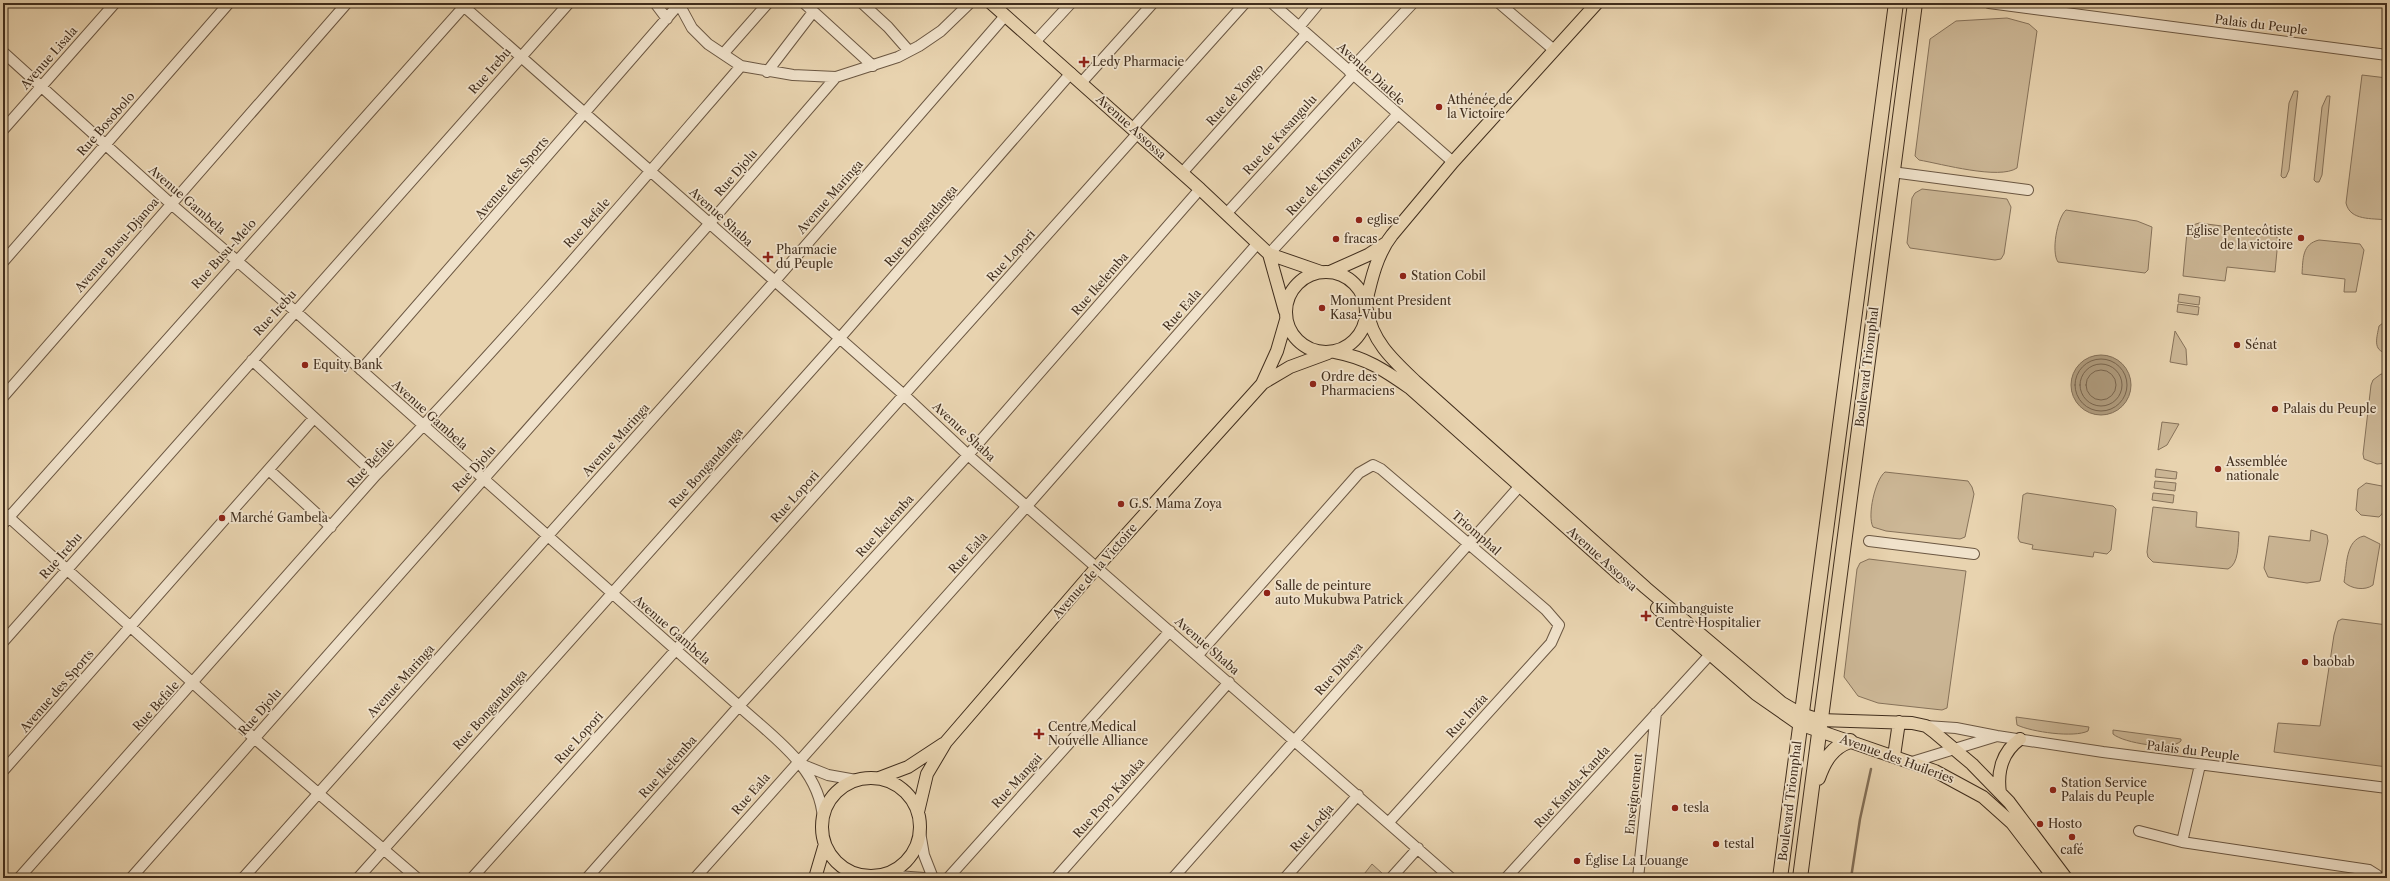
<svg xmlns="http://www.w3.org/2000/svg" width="2390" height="881" font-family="'Libre Caslon Text',serif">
<rect width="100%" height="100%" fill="#e8d3af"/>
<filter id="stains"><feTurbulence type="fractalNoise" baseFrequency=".005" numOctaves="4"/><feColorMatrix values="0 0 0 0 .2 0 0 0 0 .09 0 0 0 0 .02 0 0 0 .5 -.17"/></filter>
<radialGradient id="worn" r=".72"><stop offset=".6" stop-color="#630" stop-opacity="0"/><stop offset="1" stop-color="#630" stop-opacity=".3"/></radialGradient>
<path fill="#ccb796" stroke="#86725a" d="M2007,18L2029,24L2037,31L2017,168C1999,180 1942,164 1919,160L1915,156L1930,39L1956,21Z
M2362,75L2387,78V220C2372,218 2350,221 2346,203Z
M2294,91H2298L2289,170L2286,177L2283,178L2281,176L2289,103Z
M2327,96H2330L2322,175L2319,182H2316L2314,180L2322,107Z
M1922,189L2007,199L2011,207L2004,254L2001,259L1995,260L1910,248L1907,243L1912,198L1915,193Z
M2066,210L2137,221L2152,227L2148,270L2145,273L2058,262C2051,252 2057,218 2066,210Z
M2199,223L2268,232L2276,235L2278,240L2275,272L2227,267L2225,281L2183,276L2187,232L2193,225Z
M2319,240L2360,244L2364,250L2356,292H2344L2345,279L2302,274C2303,259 2302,244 2319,240Z
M2179,294L2200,297L2199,305L2178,302Z
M2178,304L2199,307L2198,315L2177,312Z
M2387,320V353C2372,351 2377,337 2379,326Z
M2175,331L2186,349L2187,365L2170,362Z
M2381,374L2387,375V463L2377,464L2364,459L2363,454L2371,385L2373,380Z
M2162,422L2179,424L2167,445L2158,450Z
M2156,469L2177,472L2176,479L2155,477Z
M1885,472L1968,481L1972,487L1974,494L1965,537L1960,539L1886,531L1873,527C1867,516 1875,480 1885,472Z
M2155,481L2176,483L2175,491L2154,488Z
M2366,483L2382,486L2386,488C2389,498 2387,510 2379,517L2361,515L2356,510L2358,489Z
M2027,493L2113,506L2116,509L2111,550L2107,554L2094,552L2093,557L2032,549L2033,545L2020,542L2018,538L2023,495Z
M2153,493L2174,495L2173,503L2152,500Z
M2153,507L2197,512L2196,527L2239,532C2238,544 2239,564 2228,569L2153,562L2148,557L2147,552Z
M2311,530L2327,535L2328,541L2320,581L2307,583L2268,577L2264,568L2269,536L2310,541Z
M2364,536L2380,544L2373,585C2365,591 2351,589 2344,582C2347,566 2345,540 2364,536Z
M1869,559L1966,571L1947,708L1942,710L1878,703L1858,696L1844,677L1857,569L1860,563Z
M2342,619L2387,625V767L2274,752L2278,723L2320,726L2334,635L2338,621Z
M2016,717L2089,727L2088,731C2074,738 2032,732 2017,725Z
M2113,730L2181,739V741C2172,751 2123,743 2113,734Z
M1372,864L1383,874L1380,878H1361Z"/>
<path fill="#af9b7d" stroke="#836f57" d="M2071 385a30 30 0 1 1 60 0a30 30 0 1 1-60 0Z"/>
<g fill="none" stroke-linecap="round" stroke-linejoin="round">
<path stroke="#78644d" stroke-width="1" d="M2075 385a26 26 0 1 1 52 0a26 26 0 1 1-52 0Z
M2080 385a21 21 0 1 1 42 0a21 21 0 1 1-42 0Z
M2086 385a15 15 0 1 1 30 0a15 15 0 1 1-30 0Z"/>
<path stroke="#836f57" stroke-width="2.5" d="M1851,878L1860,819L1871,769"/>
<defs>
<path id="minor" d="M460,3L904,395L968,455L1451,878
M655,3L667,19
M804,3L873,66
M862,3L888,27L909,51
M1272,3L1453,162
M1499,3L1554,50
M1989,3L2387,55
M679,4L692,28L708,44L741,66L793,75L836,77L898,57L919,46L941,31L970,3
M1299,27L1319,3
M1035,42L1071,3
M3,52L170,203L295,311L739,706C774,738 820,768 823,819
M723,54L768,3
M1349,71L1413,3
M767,72L813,12
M1081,83L1153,3
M1132,129L1245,3
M3,130L115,3
M1892,172L2028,190
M1182,173L1306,34
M1227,213L1353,75
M1269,254L1397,115
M3,262L229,3
M252,360L376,475
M361,370L680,3
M3,397L347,3
M269,470L331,527
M3,512L254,738L417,878
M3,524L467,3
M1869,541L1974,554
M3,642L569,3
M1198,655L1359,473L1373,465L1381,469L1546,610L1559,625L1551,643L1389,822
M1926,726L1956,728L1997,736L2103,752L2387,788
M1912,762L1997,736
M803,765L828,775L856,780
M3,771L314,418
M2139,831L2182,842L2369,870L2377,875L2378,878
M920,832L924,855L933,878
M2182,842L2200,765
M883,875L924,878
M19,878L376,475C503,344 622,204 741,66
M131,878L709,224L836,77
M243,878L774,282L1005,16
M358,878L839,339L1071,73
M472,878L1137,134
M587,878L739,706L968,455L1200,189
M695,878L1027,506L1258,243
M948,878L1170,631
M1056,878L1229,682
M1173,878L1525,480
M1285,878L1358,795
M1391,878L1418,848
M1506,878L1715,649
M1638,878L1656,713"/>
<path id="major" d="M991,3L1200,189L1269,254L1321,272
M1269,254L1285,311
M1286 312a40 40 0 1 1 80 0a40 40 0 1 1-80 0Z
M1330,272L1368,255L1386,243
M1366,303C1371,280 1377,254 1392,235L1453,162L1597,3
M1367,310C1372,342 1394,361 1416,382L1646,588L1782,703L1801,714L1820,720L1912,723L1926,726L1934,732L1972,764L2009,802L2066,878
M1335,352C1367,358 1384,370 1410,388L1622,577
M1263,383L1290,367L1328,353
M1657,608L1756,694L1799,724L1935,771L1983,797L2012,823L2054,878
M1894,756L1899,722
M879,778L908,767L943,744
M822 827a49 49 0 1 1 98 0a49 49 0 1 1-98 0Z
M2000,793C1997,772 2002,752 2020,739
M918,812L927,774L946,742L1097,567L1262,384L1277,351L1286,320
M815,878L825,844"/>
<path id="highway" d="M1818,778C1824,761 1832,747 1850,741
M1780,878L1896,3
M1800,878L1915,3"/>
</defs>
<use href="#minor" stroke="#6b5742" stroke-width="12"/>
<use href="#major" stroke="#412e1d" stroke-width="14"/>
<use href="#highway" stroke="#412e1d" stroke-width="16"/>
<use href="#minor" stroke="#f0e2cb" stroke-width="10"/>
<use href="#major" stroke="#e8d3af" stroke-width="12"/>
<use href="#highway" stroke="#e8d3af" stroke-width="14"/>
</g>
<g fill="#8f2418" stroke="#f0e2cb" stroke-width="1.5">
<path d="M1082 56h4v4h4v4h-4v4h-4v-4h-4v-4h4z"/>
<circle cx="1439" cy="107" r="4"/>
<circle cx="1359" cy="220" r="4"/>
<circle cx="2301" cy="238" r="4"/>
<circle cx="1336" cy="239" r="4"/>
<path d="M766 251h4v4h4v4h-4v4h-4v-4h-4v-4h4z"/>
<circle cx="1403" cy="276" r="4"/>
<circle cx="1322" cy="308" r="4"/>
<circle cx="2237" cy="345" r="4"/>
<circle cx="305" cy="365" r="4"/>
<circle cx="1313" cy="384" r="4"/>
<circle cx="2275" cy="409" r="4"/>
<circle cx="2218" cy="469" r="4"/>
<circle cx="1121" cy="504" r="4"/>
<circle cx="222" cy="518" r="4"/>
<circle cx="1267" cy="593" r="4"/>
<path d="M1644 610h4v4h4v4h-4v4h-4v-4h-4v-4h4z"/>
<circle cx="2305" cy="662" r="4"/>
<path d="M1037 728h4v4h4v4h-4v4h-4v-4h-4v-4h4z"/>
<circle cx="2053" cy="790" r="4"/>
<circle cx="1675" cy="808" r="4"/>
<circle cx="2040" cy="824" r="4"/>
<circle cx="2072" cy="837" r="4"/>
<circle cx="1716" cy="844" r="4"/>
<circle cx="1577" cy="861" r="4"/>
</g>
<g text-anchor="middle" stroke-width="3.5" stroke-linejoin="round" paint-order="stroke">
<g font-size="12" fill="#412e1d" stroke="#f0e2cb">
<text transform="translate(2261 25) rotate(7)" y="4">Palais du Peuple</text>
<text transform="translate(49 58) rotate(-49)" y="4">Avenue Lisala</text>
<text transform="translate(490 71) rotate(-49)" y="4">Rue Irebu</text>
<text transform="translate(1371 74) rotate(42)" y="4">Avenue Dialele</text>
<text transform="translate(1235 95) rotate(-48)" y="4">Rue de Yongo</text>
<text transform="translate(106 124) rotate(-49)" y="4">Rue Bosobolo</text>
<text transform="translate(1131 127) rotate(42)" y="4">Avenue Assossa</text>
<text transform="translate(1280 135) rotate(-48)" y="4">Rue de Kasangulu</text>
<text transform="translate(736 173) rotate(-49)" y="4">Rue Djolu</text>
<text transform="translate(1324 176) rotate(-47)" y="4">Rue de Kimwenza</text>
<text transform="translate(512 178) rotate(-49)" y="4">Avenue des Sports</text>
<text transform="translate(830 197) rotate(-49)" y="4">Avenue Maringa</text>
<text transform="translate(187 200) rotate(41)" y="4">Avenue Gambela</text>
<text transform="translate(721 217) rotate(42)" y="4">Avenue Shaba</text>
<text transform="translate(587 223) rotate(-48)" y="4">Rue Befale</text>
<text transform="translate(921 226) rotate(-49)" y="4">Rue Bongandanga</text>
<text transform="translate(117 245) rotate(-49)" y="4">Avenue Busu-Djanoa</text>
<text transform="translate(224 254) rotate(-48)" y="4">Rue Busu-Melo</text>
<text transform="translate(1011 256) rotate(-48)" y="4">Rue Lopori</text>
<text transform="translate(1100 284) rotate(-49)" y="4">Rue Ikelemba</text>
<text transform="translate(1182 310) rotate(-49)" y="4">Rue Eala</text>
<text transform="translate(275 313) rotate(-48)" y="4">Rue Irebu</text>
<text transform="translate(1867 367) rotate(-83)" y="4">Boulevard Triomphal</text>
<text transform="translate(430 415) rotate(42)" y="4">Avenue Gambela</text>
<text transform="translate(964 432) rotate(43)" y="4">Avenue Shaba</text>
<text transform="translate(616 440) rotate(-48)" y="4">Avenue Maringa</text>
<text transform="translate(371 463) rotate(-47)" y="4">Rue Befale</text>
<text transform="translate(706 468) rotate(-48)" y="4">Rue Bongandanga</text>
<text transform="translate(474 469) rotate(-48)" y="4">Rue Djolu</text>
<text transform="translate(795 497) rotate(-48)" y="4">Rue Lopori</text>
<text transform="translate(885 526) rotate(-48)" y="4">Rue Ikelemba</text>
<text transform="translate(1476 533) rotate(41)" y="4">Triomphal</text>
<text transform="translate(968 553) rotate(-48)" y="4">Rue Eala</text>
<text transform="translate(61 556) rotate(-49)" y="4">Rue Irebu</text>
<text transform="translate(1602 559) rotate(42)" y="4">Avenue Assossa</text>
<text transform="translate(1095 571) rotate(-49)" y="4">Avenue de la Victoire</text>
<text transform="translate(672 630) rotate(41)" y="4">Avenue Gambela</text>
<text transform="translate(1207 646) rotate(41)" y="4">Avenue Shaba</text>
<text transform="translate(1339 669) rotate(-49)" y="4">Rue Dibaya</text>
<text transform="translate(401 681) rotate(-48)" y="4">Avenue Maringa</text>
<text transform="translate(57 691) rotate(-49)" y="4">Avenue des Sports</text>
<text transform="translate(156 706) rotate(-48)" y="4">Rue Befale</text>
<text transform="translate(490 710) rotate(-48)" y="4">Rue Bongandanga</text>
<text transform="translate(260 712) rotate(-49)" y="4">Rue Djolu</text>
<text transform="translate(1467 716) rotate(-48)" y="4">Rue Inzia</text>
<text transform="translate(579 738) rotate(-48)" y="4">Rue Lopori</text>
<text transform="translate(2193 751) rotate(7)" y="4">Palais du Peuple</text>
<text transform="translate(1897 759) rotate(20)" y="4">Avenue des Huileries</text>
<text transform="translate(668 767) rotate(-48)" y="4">Rue Ikelemba</text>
<text transform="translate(1017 781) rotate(-48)" y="4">Rue Mangai</text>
<text transform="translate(1572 787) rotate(-48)" y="4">Rue Kanda-Kanda</text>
<text transform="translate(751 794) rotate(-49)" y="4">Rue Eala</text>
<text transform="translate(1634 794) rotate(-84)" y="4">Enseignement</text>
<text transform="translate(1109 798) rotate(-49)" y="4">Rue Popo Kabaka</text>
<text transform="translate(1790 801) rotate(-83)" y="4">Boulevard Triomphal</text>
<text transform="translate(1312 828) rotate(-49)" y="4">Rue Lodja</text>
</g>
<g font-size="12" fill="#412e1d" stroke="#f0e2cb" text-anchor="start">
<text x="1092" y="66">Ledy Pharmacie</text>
<text x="1447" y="104">Athénée de<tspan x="1447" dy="14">la Victoire</tspan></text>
<text x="1367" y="224">eglise</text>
<text x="2293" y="235" text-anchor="end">Eglise Pentecôtiste<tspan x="2293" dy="14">de la victoire</tspan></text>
<text x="1344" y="243">fracas</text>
<text x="776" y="254">Pharmacie<tspan x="776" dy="14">du Peuple</tspan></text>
<text x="1411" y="280">Station Cobil</text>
<text x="1330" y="305">Monument President<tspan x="1330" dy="14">Kasa-Vubu</tspan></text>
<text x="2245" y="349">Sénat</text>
<text x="313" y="369">Equity Bank</text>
<text x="1321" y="381">Ordre des<tspan x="1321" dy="14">Pharmaciens</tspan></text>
<text x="2283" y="413">Palais du Peuple</text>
<text x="2226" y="466">Assemblée<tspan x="2226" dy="14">nationale</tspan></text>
<text x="1129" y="508">G.S. Mama Zoya</text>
<text x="230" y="522">Marché Gambela</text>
<text x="1275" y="590">Salle de peinture<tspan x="1275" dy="14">auto Mukubwa Patrick</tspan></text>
<text x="1655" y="613">Kimbanguiste<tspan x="1655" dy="14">Centre Hospitalier</tspan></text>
<text x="2313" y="666">baobab</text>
<text x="1048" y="731">Centre Medical<tspan x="1048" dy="14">Nouvelle Alliance</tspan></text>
<text x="2061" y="787">Station Service<tspan x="2061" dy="14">Palais du Peuple</tspan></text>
<text x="1683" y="812">tesla</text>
<text x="2048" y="828">Hosto</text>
<text x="1724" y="848">testal</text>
<text x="2072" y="854" text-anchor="middle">café</text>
<text x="1585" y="865">Église La Louange</text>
</g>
</g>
<rect width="2390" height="881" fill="none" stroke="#e8d3af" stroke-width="16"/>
<rect x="4" y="4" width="2382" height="873" fill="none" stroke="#412e1d" stroke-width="2"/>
<rect x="8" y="8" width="2374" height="865" fill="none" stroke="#412e1d"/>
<rect width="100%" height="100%" filter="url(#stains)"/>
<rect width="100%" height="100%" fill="url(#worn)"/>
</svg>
